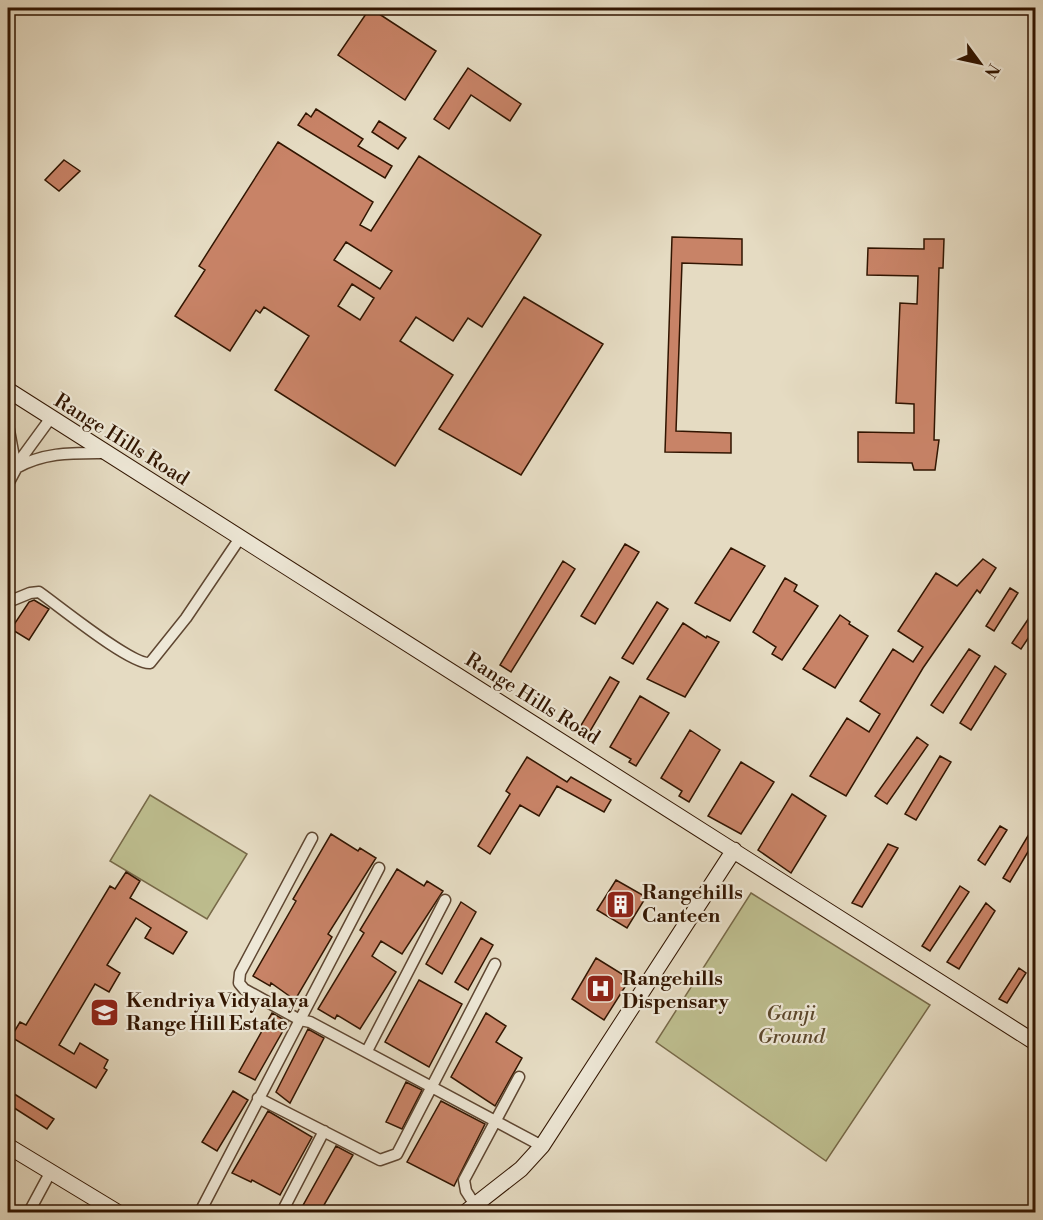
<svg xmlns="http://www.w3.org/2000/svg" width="1043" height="1220" font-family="'Libre Bodoni',serif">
<rect width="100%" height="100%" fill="#e5dbc2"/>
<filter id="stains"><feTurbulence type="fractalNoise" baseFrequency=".00333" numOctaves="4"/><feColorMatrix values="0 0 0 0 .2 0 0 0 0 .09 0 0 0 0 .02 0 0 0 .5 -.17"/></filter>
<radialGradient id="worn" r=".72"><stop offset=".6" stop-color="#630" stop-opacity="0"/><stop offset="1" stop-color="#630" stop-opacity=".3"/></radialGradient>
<path fill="#bdbd8e" stroke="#776948" stroke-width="1.5" d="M150,795L247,854L207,919L110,861Z
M751,893L930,1005L826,1161L656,1042Z"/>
<path fill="#c88367" stroke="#311501" stroke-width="1.5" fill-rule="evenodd" d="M370,8L436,51L405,100L338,55Z
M468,68L521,104L510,121L471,95L449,129L434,119Z
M316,109L363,139L358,146L392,166L385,178L298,125L306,113L311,117Z
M379,121L406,138L398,149L372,132Z
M278,142L373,202L360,225L371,231L419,156L541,235L482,327L468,318L453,341L416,317L400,341L453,375L395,466L275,390L309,336L264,307L260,313L256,310L230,351L175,316L205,270L199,266ZM346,242L392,271L380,289L334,260ZM352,284L374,298L360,320L338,306Z
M64,160L80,171L59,191L45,180Z
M672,237L742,239V265L682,263L676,431L731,433V453L665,452Z
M924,239H944L943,268H939L934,440H939L935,470H914L912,463L858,462V432L914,433V404L896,403L900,303L917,304L918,276L867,275L868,248L924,249Z
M524,297L603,344L521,475L439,429Z
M625,544L639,552L595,624L581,616Z
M731,548L765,566L730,621L695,603Z
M983,559L996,568L980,593L977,590L923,668L846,796L810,776L847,718L869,732L880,714L860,701L893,649L913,662L923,647L898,631L936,573L957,586Z
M563,561L575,569L511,672L500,665Z
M785,578L797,585L794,591L818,606L782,660L772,654L776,647L753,632Z
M1010,588L1018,593L994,631L986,626Z
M34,600L49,609L29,640L11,629L29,602Z
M657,602L668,609L633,664L622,658Z
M1035,609V628L1021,649L1012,643Z
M840,615L850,622L849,624L868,636L835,688L803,669Z
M683,623L706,638L707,636L719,642L685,697L647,679Z
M969,649L980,656L943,713L931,705Z
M995,666L1006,674L971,730L960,723Z
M610,677L619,682L589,733L580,727Z
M640,696L669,713L636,766L629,762L631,759L610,747Z
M690,730L720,750L689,802L679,796L682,791L661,778Z
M917,737L928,745L887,804L875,796Z
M940,756L951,762L916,820L905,814Z
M527,757L567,782L571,777L611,800L604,812L557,786L539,816L520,805L490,854L478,846L510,794L506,791Z
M741,762L774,782L741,834L708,816Z
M792,794L826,816L791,873L758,850Z
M1035,824V840L1010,882L1003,878Z
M1000,826L1007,830L985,865L978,860Z
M331,834L358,851L360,848L376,858L328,934L332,937L295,1000L271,983L270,986L253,976L296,901L293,899Z
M888,844L898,848L862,907L852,903Z
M397,869L424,886L427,881L443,891L402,954L381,941L372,956L396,972L360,1029L337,1015L335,1019L318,1009L364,933L360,930Z
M126,872L140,881L130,898L187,932L173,954L145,938L151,928L136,918L107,965L120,973L109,992L95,984L59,1045L74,1054L80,1043L108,1060L104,1068L107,1070L96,1088L11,1037L20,1022L26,1025L110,886L115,889Z
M616,880L646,897L627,928L597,910Z
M960,886L969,892L930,951L922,946Z
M461,902L476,912L442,974L426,964Z
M986,903L995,911L959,969L947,962Z
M481,938L493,945L468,990L455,982Z
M596,958L630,979L604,1020L572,999Z
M1019,968L1026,973L1007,1003L999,999Z
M419,980L462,1004L429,1067L385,1042Z
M272,1013L288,1022L255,1080L239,1072Z
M486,1013L506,1026L496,1042L522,1058L495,1106L451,1077Z
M308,1029L324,1038L290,1103L276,1092Z
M406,1082L422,1090L402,1129L386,1122Z
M8,1090L54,1119L47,1129L8,1104Z
M233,1091L248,1100L217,1151L202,1142Z
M441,1101L485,1124L454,1186L407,1162Z
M268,1111L312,1137L280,1195L252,1180L251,1182L232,1173Z
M336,1146L353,1155L320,1212L301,1209Z"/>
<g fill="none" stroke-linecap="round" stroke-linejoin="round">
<defs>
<path id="street" d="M8,425L16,468C45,452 71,453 104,453
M8,484L23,456L50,419
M8,602L30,593L39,592C59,606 131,665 150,663L186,618L240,538
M312,838L240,973L239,983L244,989L300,1020L310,1022L542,1146
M367,1051L445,900
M258,1098L380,1160L397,1154L495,964
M475,1205L466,1191L464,1180L519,1077
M29,1212L50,1173
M200,1212L379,868
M282,1212L324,1131"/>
<path id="secondary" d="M8,390L1036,1043
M8,1146L117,1212
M466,1212L521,1169L542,1146L734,850"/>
</defs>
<use href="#street" stroke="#5e4631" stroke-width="13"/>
<use href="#secondary" stroke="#311501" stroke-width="17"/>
<use href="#street" stroke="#eee8d7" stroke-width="10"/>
<use href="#secondary" stroke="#eee8d7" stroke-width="15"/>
</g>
<defs>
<symbol id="building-square" viewBox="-11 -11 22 22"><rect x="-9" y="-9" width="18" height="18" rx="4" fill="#8f2418" stroke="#eee8d7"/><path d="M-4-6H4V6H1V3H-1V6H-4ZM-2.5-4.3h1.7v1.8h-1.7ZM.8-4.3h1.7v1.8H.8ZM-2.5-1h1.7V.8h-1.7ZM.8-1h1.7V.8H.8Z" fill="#fff"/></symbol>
<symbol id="hospital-square" viewBox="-11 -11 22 22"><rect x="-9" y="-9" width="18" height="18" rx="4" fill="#8f2418" stroke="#eee8d7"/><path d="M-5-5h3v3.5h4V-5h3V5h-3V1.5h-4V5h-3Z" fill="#fff"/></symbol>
<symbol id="school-square" viewBox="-11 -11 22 22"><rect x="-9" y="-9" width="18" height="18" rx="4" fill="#8f2418" stroke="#eee8d7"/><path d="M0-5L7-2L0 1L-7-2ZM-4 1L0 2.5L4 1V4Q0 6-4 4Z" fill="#fff"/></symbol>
</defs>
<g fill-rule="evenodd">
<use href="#building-square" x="604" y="888" width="33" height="33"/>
<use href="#hospital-square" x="584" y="972" width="33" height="33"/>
<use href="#school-square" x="88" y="996" width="33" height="33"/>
</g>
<g text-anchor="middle" stroke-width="4.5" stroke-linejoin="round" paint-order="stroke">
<g font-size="20" fill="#311501" stroke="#eee8d7">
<text transform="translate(122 439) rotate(32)" y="7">Range Hills Road</text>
<text transform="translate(533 698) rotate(32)" y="7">Range Hills Road</text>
</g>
<g font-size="20" font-weight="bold" fill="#311501" stroke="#eee8d7" text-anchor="start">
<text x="642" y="899">Rangehills<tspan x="642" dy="23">Canteen</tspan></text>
<text x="622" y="985">Rangehills<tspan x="622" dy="23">Dispensary</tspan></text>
<text x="126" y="1007">Kendriya Vidyalaya<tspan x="126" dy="23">Range Hill Estate</tspan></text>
</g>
<g font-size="20" font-style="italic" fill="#5b472b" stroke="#eee8d7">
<text x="791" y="1020">Ganji<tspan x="791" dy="23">Ground</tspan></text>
</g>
</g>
<rect width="1043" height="1220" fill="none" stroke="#e5dbc2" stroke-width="30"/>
<rect x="9" y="9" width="1025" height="1202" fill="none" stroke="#311501" stroke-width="3"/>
<rect x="15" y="15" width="1013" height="1190" fill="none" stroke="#311501" stroke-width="1.5"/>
<g transform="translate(980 63) rotate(123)" stroke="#eee8d7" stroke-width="4.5" paint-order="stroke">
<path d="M0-4.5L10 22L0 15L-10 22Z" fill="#311501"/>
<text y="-9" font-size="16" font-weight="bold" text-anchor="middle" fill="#311501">N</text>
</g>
<rect width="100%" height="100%" filter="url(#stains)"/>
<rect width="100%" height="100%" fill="url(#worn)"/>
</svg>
